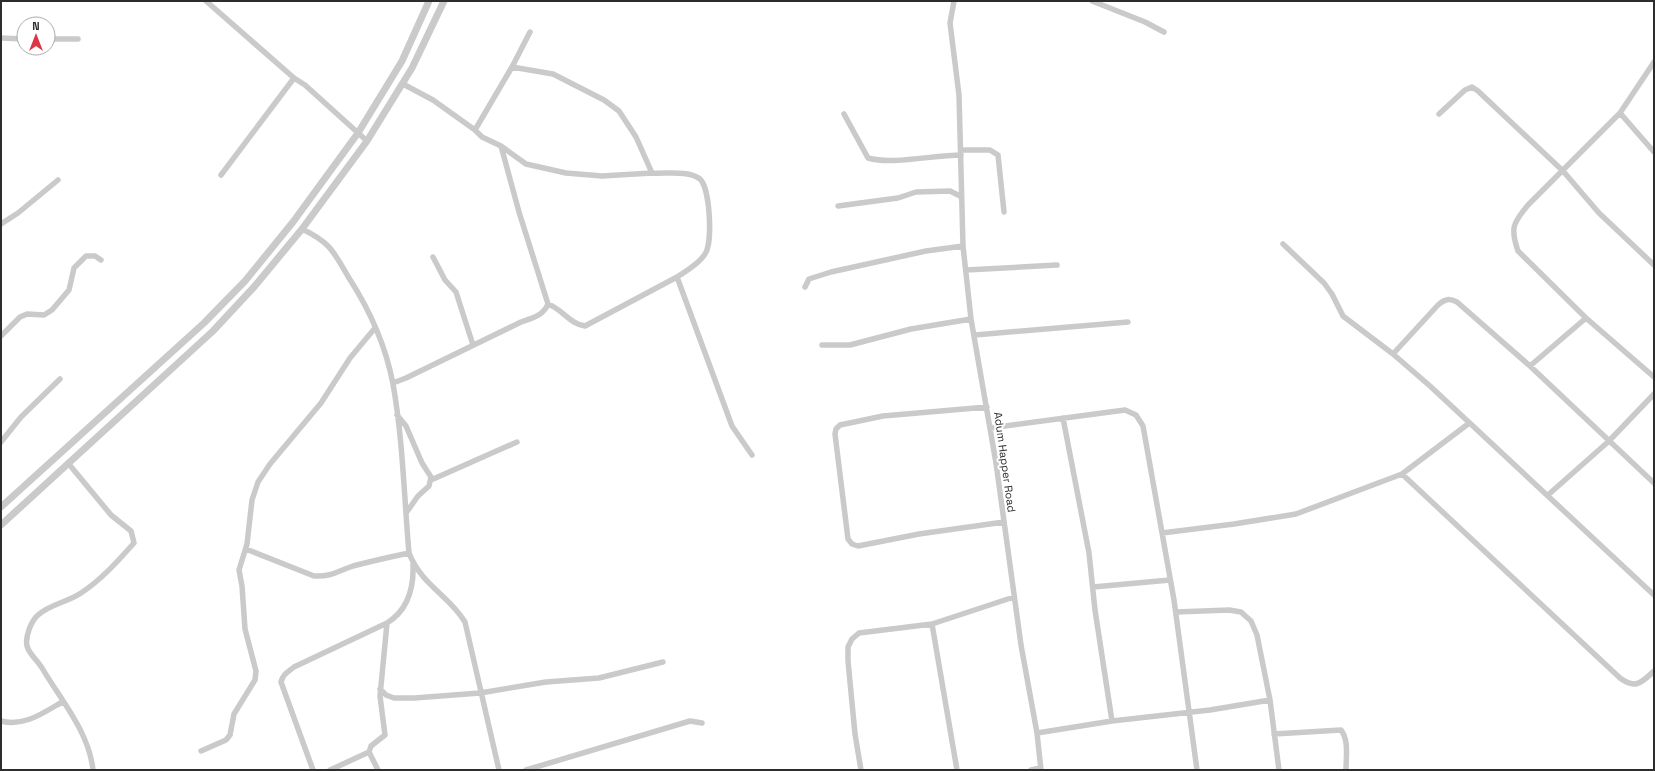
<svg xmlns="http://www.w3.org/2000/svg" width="1655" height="771" font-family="'Space Grotesk',sans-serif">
<rect width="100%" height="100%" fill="#fff"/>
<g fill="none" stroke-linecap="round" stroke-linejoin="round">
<path stroke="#cacaca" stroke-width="5.5" d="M206,1L294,78L305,85L367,141
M954,1L950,23L959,95L963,246L971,319L996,463L1021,645L1037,733L1041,770
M1092,1L1145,22L1164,32
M1,38L24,39
M48,39H78
M1654,62L1620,113L1528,205C1513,223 1510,228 1518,251L1586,318L1654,377
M512,67L530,32
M403,84L433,100L475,130L482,137L501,146L526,164L566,173L602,176L652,173
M1620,113L1654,152
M844,114L868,158C893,165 933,155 961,155
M1439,114L1465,90L1472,87L1478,91L1563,171L1599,213L1654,265
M475,130L512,67L553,74L604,100L619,111L636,137L652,173C665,174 689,170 700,179C710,188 713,243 705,254C699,264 686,271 677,277L732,426L752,455
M961,150H990L998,155L1004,212
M221,175L294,78
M838,206L898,198L916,192L950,191L960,196
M1,224L18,213L58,180
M302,229C331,243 333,251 349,278C369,309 386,347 393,384C403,440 404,497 409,553C422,586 449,595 465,622L499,770
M1283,244L1324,283L1332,294L1343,316L1393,354L1430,386L1654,595
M433,257L445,280L456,292L473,345
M966,270L1057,265
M805,287L809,279L831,272L926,251L963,246
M548,304C562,309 570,324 585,326L677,277
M975,335L1128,322
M1,336L20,317L27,314L44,315L52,310L69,290L74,268L86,256H95L101,260
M822,345H850L911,329L971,319
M1393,354L1438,305C1445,299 1449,298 1457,302L1530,366L1654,483
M1530,366L1586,318
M393,383L406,378L521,322C532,318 543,316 548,304L519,212L501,146
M987,407L883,416L840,425L836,429L835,434L848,539L852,544L858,546L919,534L1004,522
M397,415L406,426L422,463L431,477L429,486L418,496L406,513
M1063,418L1089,553L1095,610L1112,721
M990,428L1125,410L1136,415L1143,426L1174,600L1197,770
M1,442L21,417L60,379
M68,463L111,515L131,531L134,543C118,561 101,580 81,593C68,602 50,604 38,615C31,621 25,637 27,646C29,654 38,661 42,668C61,700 89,732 93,770
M1402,474L1620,678C1636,690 1642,682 1654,671
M431,480L517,442
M1548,495L1609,441L1654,394
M1162,533L1234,524L1296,514L1402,474L1468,424
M246,549L314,576C331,577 338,571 353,566C372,561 390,557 409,553
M1093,587L1170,580
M1176,612L1229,610L1241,612L1251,621L1257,635L1270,700L1279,770
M932,624L957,770
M380,689L386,695L394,698H414L480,693L546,682L599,678L663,662
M1,721C24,727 43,713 62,702
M1037,733L1112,721L1210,710L1270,700
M1274,734L1341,730C1349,740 1346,757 1346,770
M201,751L226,740L230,735L234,714L255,680L256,671L245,629L242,586L239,570L247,544L252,500L258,482L270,464L321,403L350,358L375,328
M313,770L281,682C283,674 288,672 294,667L387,623
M330,770L369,752
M378,770L369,752L371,746L385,735L380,696L387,623C408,610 414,588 413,564
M526,770L690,721L702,723
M861,770L855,734L848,661V647L852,639L859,633L932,624L1014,597
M1031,770L1040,768"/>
<path stroke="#cacaca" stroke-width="7" d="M1,507L204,323L245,281L293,222L358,133L402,61L429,1
M1,525L213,331L254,287L302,229L367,141L412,68L444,1"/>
</g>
<g text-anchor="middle" stroke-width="4" stroke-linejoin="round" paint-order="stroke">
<g font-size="11" fill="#2d2d2d" stroke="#fff">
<text transform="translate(1005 462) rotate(82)" y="4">Adum Happer Road</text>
</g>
</g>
<rect width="1655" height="771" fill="none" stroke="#2d2d2d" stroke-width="4"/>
<g transform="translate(36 36)"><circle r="19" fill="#ffffff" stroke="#ababab"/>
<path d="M0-3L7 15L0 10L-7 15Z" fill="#df3443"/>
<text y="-6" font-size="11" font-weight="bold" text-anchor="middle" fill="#2d2d2d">N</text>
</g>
</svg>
